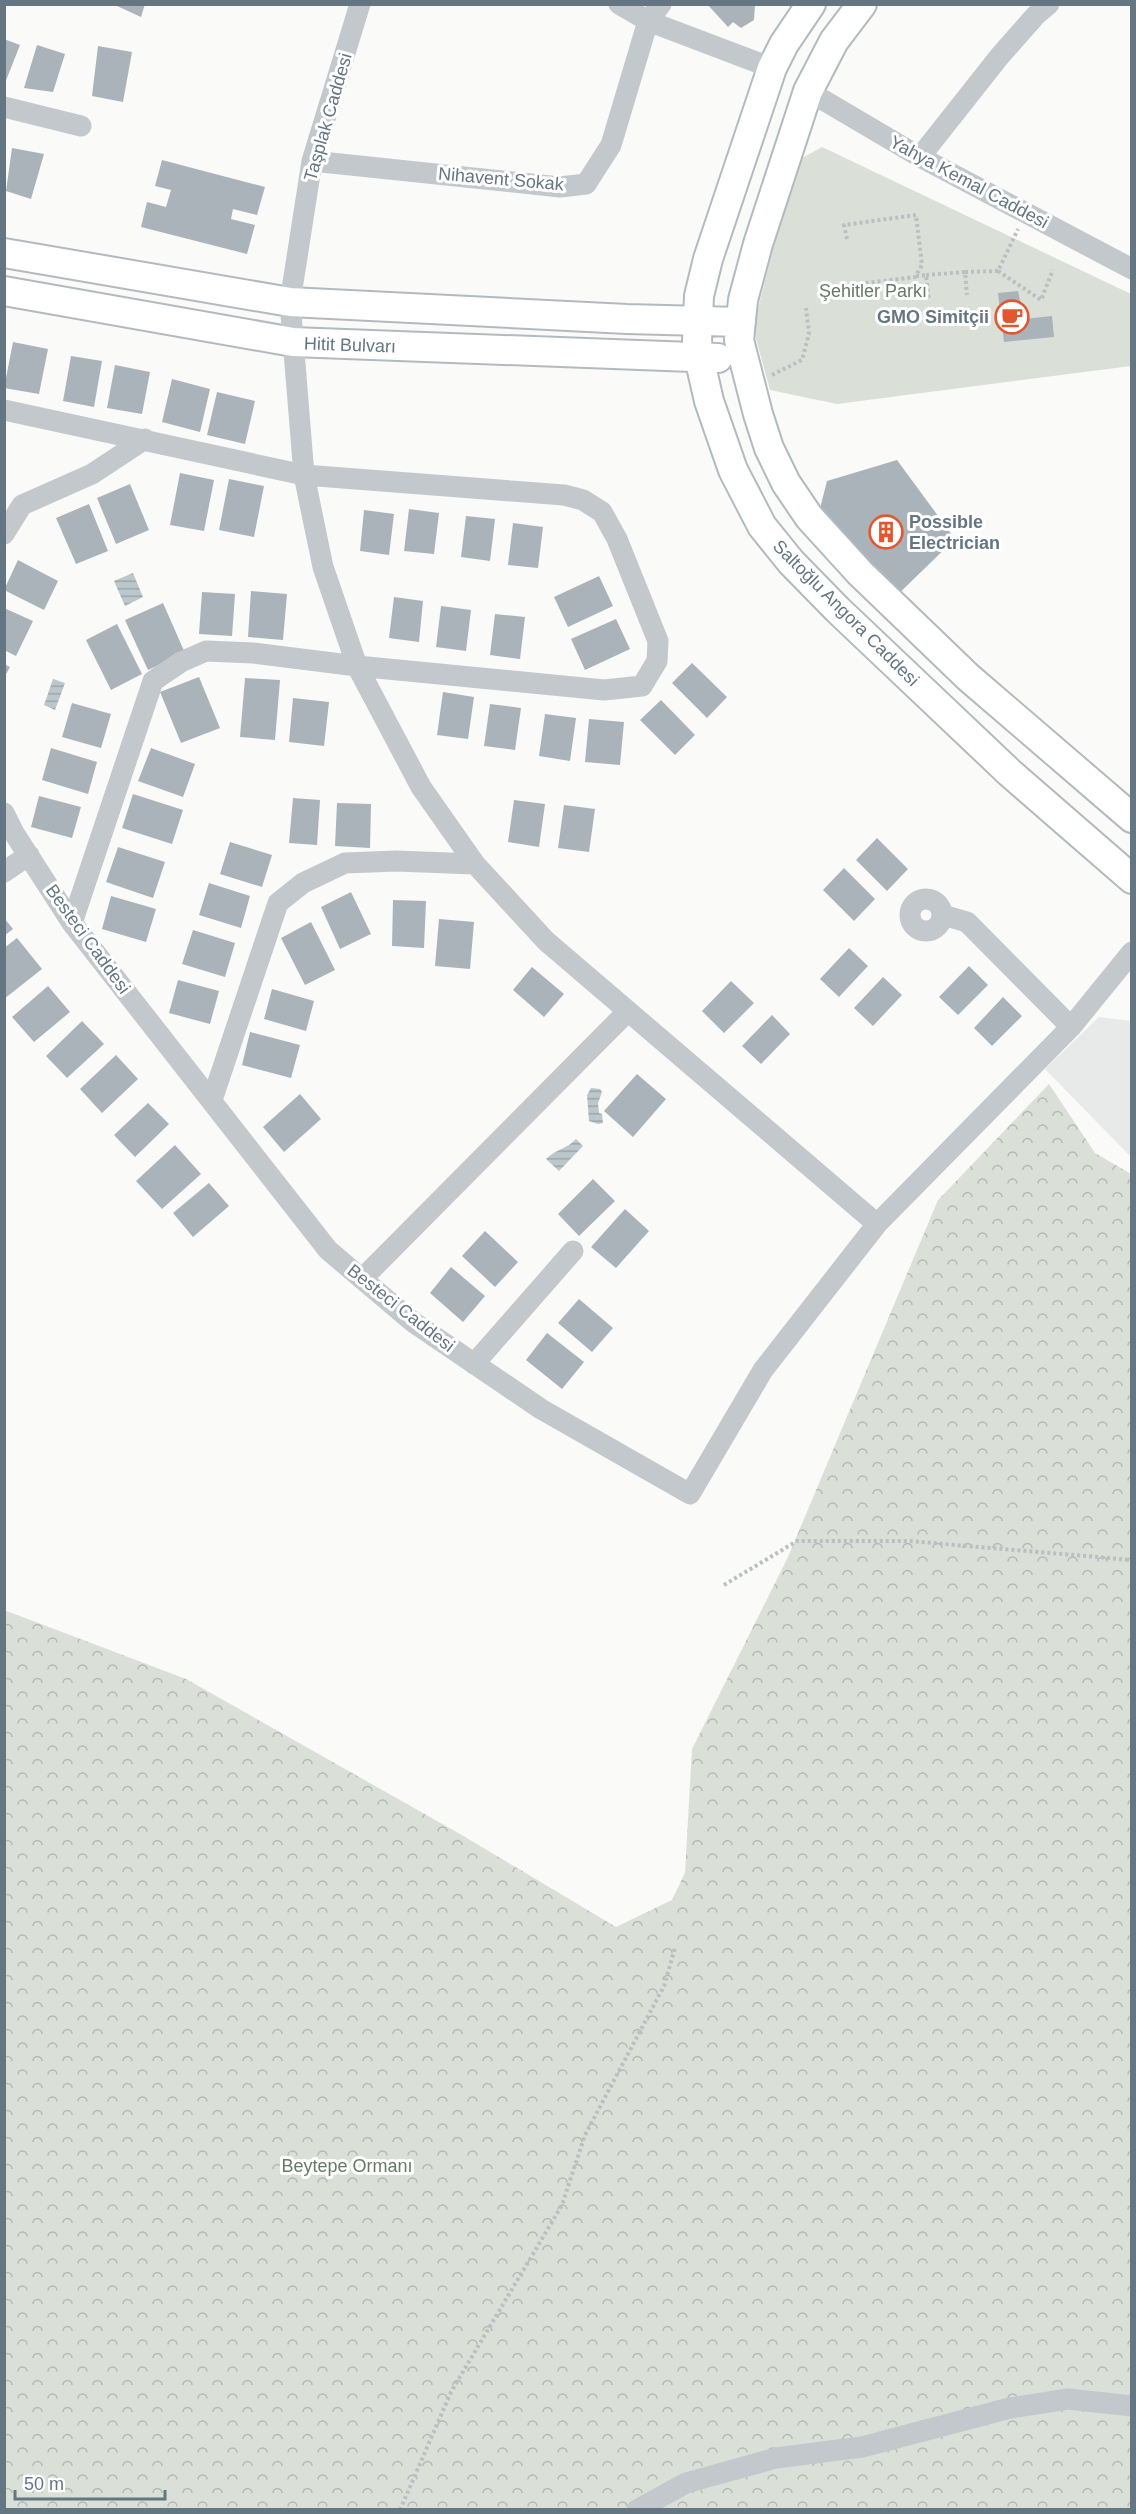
<svg xmlns="http://www.w3.org/2000/svg" width="1136" height="2514" font-family="Arial,sans-serif">
<defs>
<pattern id="forest-crowns" width="20" height="18" patternUnits="userSpaceOnUse" patternTransform="scale(1.5)"><rect width="20" height="18" fill="#dadfd7"/><path d="M2 6a3 3 0 1 1 6 0M12 15a3 3 0 1 1 6 0" fill="none" stroke="#b4b9b4"/></pattern>
<pattern id="water-rules" width="6" height="5" patternUnits="userSpaceOnUse" patternTransform="scale(1.5)"><rect width="6" height="5" fill="#bbc7cb"/><path d="M0 2.5h6" fill="none" stroke="#9ca6aa"/></pattern>
</defs>
<rect width="100%" height="100%" fill="#fafaf8"/>
<path fill="#e8e9e9" d="M1099,1017L1131,1021V1157L1045,1069Z"/>
<path fill="#dadfd7" d="M822,147L1131,294V366L837,404L770,390L753,328L795,162Z"/>
<path fill="url(#forest-crowns)" d="M1049,1084L1095,1153L1131,1174V2509H5L4,1610L186,1679L460,1834L616,1927L672,1900L685,1873L692,1749L788,1557L938,1200Z"/>
<path fill="url(#water-rules)" d="M133,573L143,597L125,606L114,581Z
M53,679L65,683L55,710L44,705Z
M591,1088L600,1089L602,1092L598,1103L599,1113L602,1114L603,1123L598,1124L589,1121L587,1095Z
M576,1139L583,1146L559,1171L546,1159C556,1149 567,1149 576,1139Z"/>
<path fill="#aab3b9" d="M117,4H145L141,17L117,6Z
M707,4H755L754,20L741,28L733,22L728,27Z
M4,39L20,45L5,83H4Z
M37,45L65,54L53,92L24,88Z
M98,46L132,52L123,102L92,96Z
M12,148L44,154L31,199L6,191Z
M162,160L265,187L257,215L233,209L231,219L255,225L247,254L141,227L147,202L166,207L171,190L155,186Z
M1018,291L1024,319L1052,316L1054,337L1004,342L998,293Z
M13,342L48,349L39,394L4,388Z
M71,356L102,361L94,407L63,401Z
M115,365L150,372L142,414L107,408Z
M172,379L210,389L200,432L162,422Z
M217,392L255,401L245,444L207,435Z
M897,460L955,539L890,602L816,524L827,481Z
M180,473L214,480L204,531L170,525Z
M229,479L264,486L254,537L219,530Z
M130,484L149,530L116,544L97,498Z
M89,504L108,551L76,564L56,518Z
M409,509L439,513L434,554L404,551Z
M364,510L394,514L389,555L360,551Z
M466,516L495,519L490,561L461,557Z
M513,523L543,527L538,568L508,565Z
M18,560L58,581L44,610L4,590Z
M599,576L613,606L568,627L554,597Z
M251,591L287,594L283,640L248,637Z
M202,592L235,594L232,636L199,634Z
M394,597L423,601L419,642L389,638Z
M163,603L185,653L148,670L125,620Z
M441,606L471,610L466,651L436,647Z
M4,608L33,621L16,656L4,650Z
M495,614L525,617L520,659L490,655Z
M616,619L630,649L585,670L571,639Z
M117,624L142,674L111,690L86,640Z
M692,663L727,697L707,718L672,683Z
M4,664L10,667L4,678Z
M199,677L220,728L181,743L160,692Z
M245,678L280,680L275,740L240,737Z
M443,692L474,697L468,739L437,735Z
M293,698L329,702L324,746L289,742Z
M661,700L695,735L675,755L640,720Z
M72,703L111,714L101,748L62,737Z
M490,704L521,708L515,750L484,746Z
M545,714L576,718L570,761L539,756Z
M589,719L624,722L620,765L585,762Z
M51,748L97,762L88,794L42,780Z
M151,748L195,764L183,797L138,781Z
M133,794L183,810L172,844L122,828Z
M39,796L81,807L72,838L31,827Z
M293,798L320,800L317,845L289,843Z
M514,800L545,804L539,847L508,842Z
M337,803L371,804L370,848L335,846Z
M564,805L595,809L589,852L558,848Z
M877,838L908,869L887,891L856,860Z
M230,842L272,855L262,887L220,874Z
M118,847L165,862L153,898L106,882Z
M844,868L875,899L854,921L823,890Z
M209,883L250,896L241,928L199,915Z
M351,892L371,934L340,949L321,907Z
M111,896L156,909L146,942L102,929Z
M393,900L426,901L424,948L392,946Z
M4,918L13,929L4,936Z
M439,919L474,922L470,969L435,966Z
M311,922L335,970L305,985L281,938Z
M193,930L235,943L225,977L182,964Z
M17,938L42,969L4,999V948Z
M849,948L868,966L839,997L820,979Z
M969,966L988,985L958,1015L939,997Z
M532,967L564,994L544,1017L513,990Z
M883,977L902,995L873,1026L854,1008Z
M178,980L219,991L210,1024L169,1013Z
M731,981L754,1003L724,1033L702,1011Z
M48,986L70,1012L34,1042L12,1017Z
M272,989L314,1001L306,1031L264,1019Z
M1003,997L1022,1016L992,1046L974,1028Z
M772,1015L790,1034L761,1064L742,1046Z
M82,1021L104,1044L67,1078L46,1056Z
M250,1032L300,1045L291,1078L242,1065Z
M116,1055L138,1079L102,1113L80,1089Z
M637,1074L666,1099L633,1137L604,1111Z
M300,1094L321,1119L284,1152L263,1127Z
M148,1103L169,1124L135,1157L114,1135Z
M175,1145L201,1174L162,1209L136,1181Z
M593,1179L615,1201L579,1236L558,1214Z
M209,1183L229,1206L193,1237L173,1213Z
M625,1209L649,1231L616,1268L591,1247Z
M485,1231L518,1262L495,1287L462,1256Z
M451,1267L485,1296L463,1322L430,1293Z
M579,1299L613,1328L592,1352L558,1323Z
M547,1333L584,1362L562,1389L526,1360Z"/>
<g fill="none" stroke-linecap="round" stroke-linejoin="round">
<defs>
<path id="secondary" d="M811,4L784,44L772,68L708,259L699,296L697,341L699,357L709,401L733,470L762,526L791,562L838,610L1010,773L1132,879
M862,4L834,41L808,91L758,244L743,300L739,340L758,414L769,448L786,483L809,517L860,573L968,677L1132,818
M4,253L290,302L627,319L741,322
M4,291L293,342L718,358"/>
</defs>
<use href="#secondary" stroke="#b3babf" stroke-width="32"/>
<path stroke="#bbbfc2" stroke-width="4" stroke-dasharray="3 3" stroke-linecap="butt" d="M847,239L844,225L916,215L922,265L915,277L850,285
M998,271L1041,300L1053,270
M965,272L998,271L1018,229
M926,275L965,272L967,295
M916,276L926,275L929,299
M772,375L802,360L809,334L806,308
M724,1585L797,1541H909L1132,1560
M400,2510L451,2392L562,2205L585,2135L664,1986L675,1948"/>
<path stroke="#c3c8cc" stroke-width="21" d="M360,4L312,161L290,302L304,475L323,567L357,666L421,787L475,864L546,941L877,1224L1071,1027L1132,952
M619,4L648,21L772,68
M808,91L920,157L1132,269
M4,107L81,126
M920,157L999,57L1036,15L1049,4
M312,161L560,187L586,184L611,145L648,21L661,4
M4,410L304,475L564,495L583,500L602,512L617,539L658,641L657,661L642,686L604,690L357,666L253,653L206,651L181,662L153,681L72,923
M4,534L22,505L92,474L145,439
M4,813L14,833L72,923L328,1250L413,1322L541,1409L690,1494L763,1370L877,1224
M4,872L29,855
M910 915a16 16 0 1 1 32 0a16 16 0 1 1-32 0Z
M943,915L967,922L1071,1027
M212,1100L278,903L303,883L345,863L396,861L475,864
M362,1279L628,1011
M474,1364L573,1251
M637,2510L686,2483L776,2458L862,2447L1010,2408L1068,2399L1132,2406"/>
<use href="#secondary" stroke="#fff" stroke-width="28"/>
</g>
<defs>
<symbol id="cafe-ring" viewBox="-11 -11 22 22"><circle r="9.5" fill="#fff" stroke="#e4572e" stroke-width="1.5"/><path d="M-5.5-4.5H6V0H3Q3 3.5 0 3.5H-2.5Q-5.5 3.5-5.5 0ZM3-3.2v2h1.7v-2ZM-6 4.5H4V6H-6Z" fill="#e4572e"/></symbol>
<symbol id="building-ring" viewBox="-11 -11 22 22"><circle r="9.5" fill="#fff" stroke="#e4572e" stroke-width="1.5"/><path d="M-4-6H4V6H1V3H-1V6H-4ZM-2.5-4.3h1.7v1.8h-1.7ZM.8-4.3h1.7v1.8H.8ZM-2.5-1h1.7V.8h-1.7ZM.8-1h1.7V.8H.8Z" fill="#e4572e"/></symbol>
</defs>
<g fill-rule="evenodd">
<use href="#cafe-ring" x="993" y="298" width="38" height="38"/>
<use href="#building-ring" x="867" y="513" width="38" height="38"/>
</g>
<g text-anchor="middle" stroke-width="6" stroke-linejoin="round" paint-order="stroke">
<g font-size="18" fill="#657683" stroke="#fff">
<text transform="translate(328 117) rotate(-74)" y="6">Taşplak Caddesi</text>
<text transform="translate(501 179) rotate(5)" y="6">Nihavent Sokak</text>
<text transform="translate(969 182) rotate(28)" y="6">Yahya Kemal Caddesi</text>
<text transform="translate(350 345) rotate(2)" y="6">Hitit Bulvarı</text>
<text transform="translate(846 613) rotate(45)" y="6">Saltoğlu Angora Caddesi</text>
<text transform="translate(88 939) rotate(54)" y="6">Besteci Caddesi</text>
<text transform="translate(401 1308) rotate(38)" y="6">Besteci Caddesi</text>
</g>
<g font-size="18" fill="#687a64" stroke="#fff">
<text x="873" y="297">Şehitler Parkı</text>
<text x="347" y="2172">Beytepe Ormanı</text>
</g>
<g font-size="18" font-weight="bold" fill="#657683" stroke="#fff" text-anchor="end">
<text x="989" y="323">GMO Simitçii</text>
<text x="909" y="528" text-anchor="start">Possible<tspan x="909" dy="21">Electrician</tspan></text>
</g>
</g>
<rect width="1136" height="2514" fill="none" stroke="#657683" stroke-width="12"/>
<path d="M15 2490v9h150v-9" fill="none" stroke="#657683" stroke-width="3"/>
<text x="24" y="2490" font-size="18" fill="#657683" stroke="#ffffff" stroke-width="4.5" paint-order="stroke">50 m</text>
</svg>
